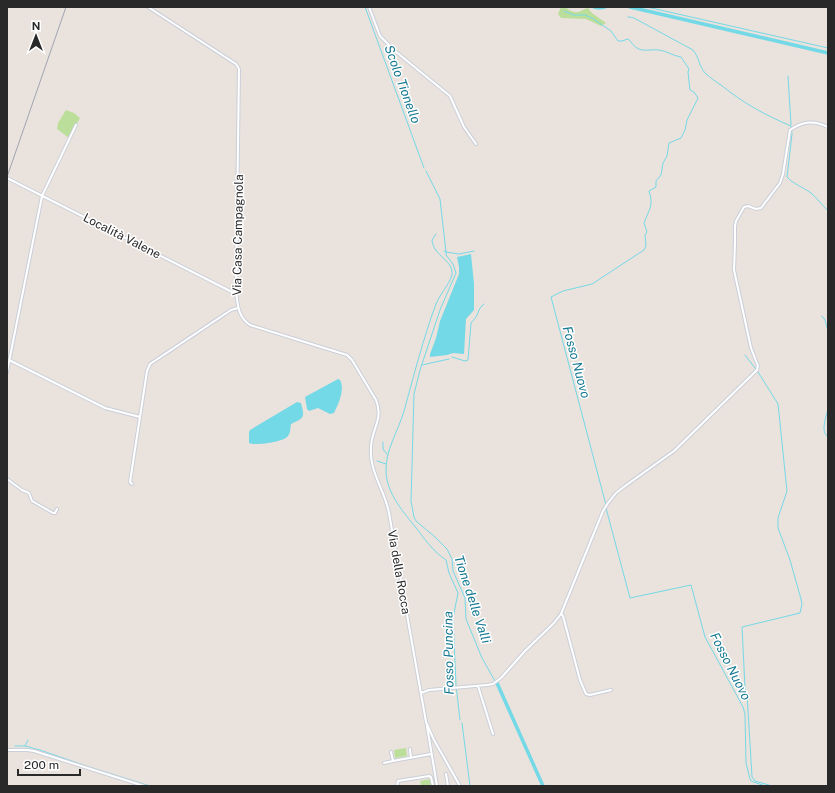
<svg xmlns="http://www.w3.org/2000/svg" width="835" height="793" font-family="'Public Sans',sans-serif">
<rect width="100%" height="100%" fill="#eae2dc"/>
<path fill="#bcde9b" d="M561,7C569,7 568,11 574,12C580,13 583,9 588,8L592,13L606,23L601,26L586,19L561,18L558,14Z
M66,110L74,113L80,118L69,138L57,129L58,123Z
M406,748L407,756L395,758L394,750Z
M430,779L432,786H421L420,781Z"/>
<path fill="#74d9e7" d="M471,254L474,284V310L466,319L464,354L453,353L447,355L430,357V354L436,338L440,321L459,274V267L457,257Z
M338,379L340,380C345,389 339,403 334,413L330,414L318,408L309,411L307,409L305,397Z
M297,402L301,403C305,418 304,418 291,424C290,428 291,432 288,436C284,442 255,446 249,443V432L250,430Z"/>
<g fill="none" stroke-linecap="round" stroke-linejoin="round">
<path stroke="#74d9e7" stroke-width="1" d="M365,7L424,168
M647,7L828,48
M564,11L573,15H585L592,18L611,31L618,41H622L628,39C631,41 633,46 637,48C642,52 653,49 659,50C667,51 673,56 681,57L689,69L688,72L690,90L694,92L698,98L687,120L685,130L681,138L669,143L667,156L663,163L661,175L656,181V187L649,191C654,206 649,209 644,223L647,232L645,235L646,246L644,250L592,284L563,291L551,297L606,505
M628,17H630L634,18L693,50C699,57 699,67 706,74C711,78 716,82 721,85C743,103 765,115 791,126L792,134L787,177C793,184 803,187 811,193C817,198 822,205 828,211
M788,76L791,125
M426,171L440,199L446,252L459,254L474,251
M436,234L432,240C433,256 454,260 452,275C449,285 440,294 436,304C423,339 414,375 404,411C398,432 385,450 386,472C387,494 404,513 417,529C426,541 434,552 446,560L449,573L458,593L453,618L456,685L460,720
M444,251L446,252V255L453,264L456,273L440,310L420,370L414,394L411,501L414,517L416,521L435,537L447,549L452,559L453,571L465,598L466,619L482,658L495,681
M822,316L825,320L828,331
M745,355L758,372L778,404L787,491L778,518V528L790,560L801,599L802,604L800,613L742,627L745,688L747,694L752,777L755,781L772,786
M452,357L465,361L468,360L471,323L476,317L480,308L484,304
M422,365L449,359
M828,409C826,417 820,432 828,437
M383,442V449L387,454
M377,461L386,464
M606,508L630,598L691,585L705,637L743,707L745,714L746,763L750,779L751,781L765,786
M462,723L470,786
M28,740L25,746L40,750L89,767L150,786
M15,746H25"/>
<path stroke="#74d9e7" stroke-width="3.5" d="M594,7L599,8L605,7
M630,7L828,53
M497,683L543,786"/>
<defs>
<path id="minor" d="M148,7L236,64L239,69L236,292C238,306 238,317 250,325L347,355L352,360L376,400C384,420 371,429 371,448C369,471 385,491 389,513L426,722L434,740L460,786
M369,7L380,36L395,51L450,96L464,127L476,144
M7,178L232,292H236
M9,360L105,408L140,417
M7,372L42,196L76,125
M7,479L22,490L29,493L32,501L53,513H55L57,509
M132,484L130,482L147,371L150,364L231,310L238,308
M561,614L563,616L580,680L586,694L590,695L611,690
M478,686L493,734
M421,693L429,690L487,685L493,684L501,678L525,651L554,623L561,614L603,511L608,503L616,493L625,486L674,451L757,370L758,366L751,348L734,270L735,243V226L736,221L744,207L748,206L756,209L761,208L780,183L783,174L790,130C803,121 814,120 828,127
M427,726L437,786
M410,749L411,758
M7,750H27L34,751L144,786
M391,752L393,761L431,754
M384,763L393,761
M446,774L448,786
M397,786L398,781L429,776L431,777L433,786"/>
</defs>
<use href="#minor" stroke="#cacfda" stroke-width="4"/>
<use href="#minor" stroke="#fff" stroke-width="2"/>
<path stroke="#9fa5b2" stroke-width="1" d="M7,177L66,7"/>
</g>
<g text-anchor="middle" stroke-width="3" stroke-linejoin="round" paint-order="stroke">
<g font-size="12" fill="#292929" stroke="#fff">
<text transform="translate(238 235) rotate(-89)" y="4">Via Casa Campagnola</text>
<text transform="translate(122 236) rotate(27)" y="4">Località Valene</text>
<text transform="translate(399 572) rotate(80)" y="4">Via della Rocca</text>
</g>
<g font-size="13" font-style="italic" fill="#157991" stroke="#fff">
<text transform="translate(403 84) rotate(70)" y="5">Scolo Tionello</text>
<text transform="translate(577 362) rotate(75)" y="5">Fosso Nuovo</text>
<text transform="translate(473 599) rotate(72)" y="5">Tione delle Valli</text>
<text transform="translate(448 653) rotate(-91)" y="5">Fosso Puncina</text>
<text transform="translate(731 666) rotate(63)" y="5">Fosso Nuovo</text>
</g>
</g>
<rect width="835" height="793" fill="none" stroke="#292929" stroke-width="16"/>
<g transform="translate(36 36)" stroke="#ffffff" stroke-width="3" paint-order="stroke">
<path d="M0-3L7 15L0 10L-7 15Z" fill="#292929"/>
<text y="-6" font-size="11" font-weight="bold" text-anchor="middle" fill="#292929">N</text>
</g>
<path d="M18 769v6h62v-6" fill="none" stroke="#292929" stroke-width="2"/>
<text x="24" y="769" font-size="12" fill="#292929" stroke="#ffffff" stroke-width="3" paint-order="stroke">200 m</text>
</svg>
